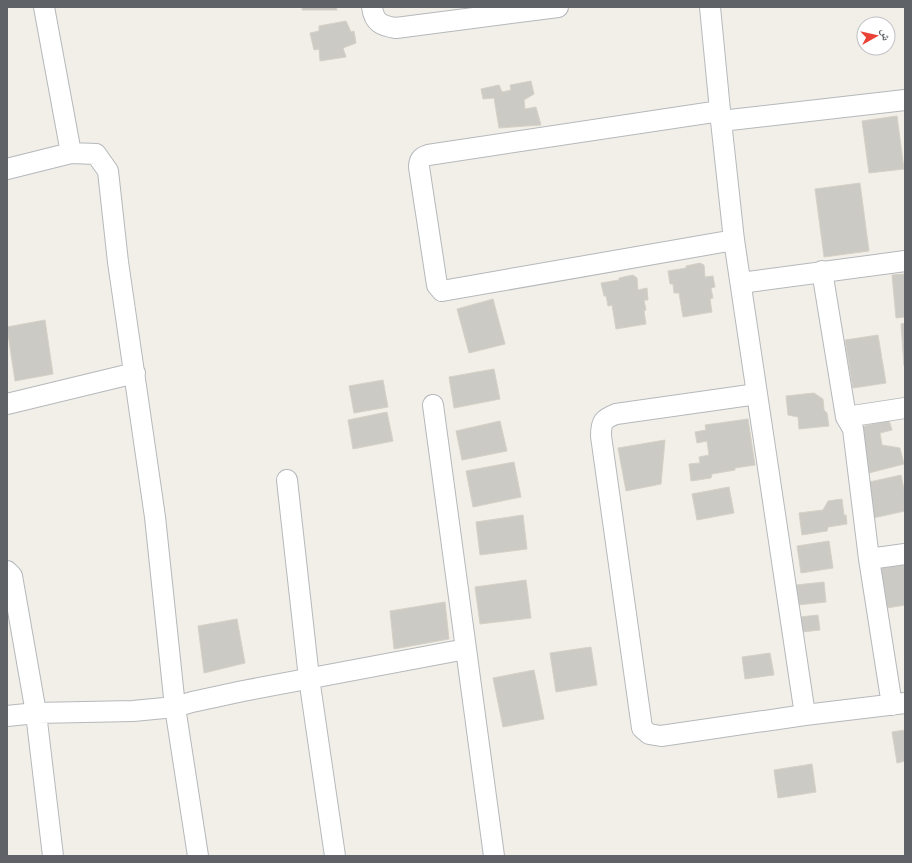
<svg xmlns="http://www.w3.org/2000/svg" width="912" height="863" font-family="Roboto,'Noto Naskh Arabic',sans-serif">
<rect width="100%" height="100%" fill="#f1efe8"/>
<path fill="#cccac5" stroke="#d6d1c6" d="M302,7H336L337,10H302Z
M346,21L351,32L354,31L356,43L343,48L346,57L320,61L319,49L314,50L310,33L319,31V26Z
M531,81L534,94L524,100L525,109L536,107L541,125L499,128L494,98L483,99L481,89L499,85L502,92L511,90L510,85Z
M897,116L904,169L869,173L862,121Z
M860,183L869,251L824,257L815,189Z
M700,263L704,265L705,277L713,276L715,287L711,288L713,298L710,299L712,312L683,317L679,293H674L673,284H670L668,271L686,268V266Z
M905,274V317L896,318L892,275Z
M633,275L637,278L638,290L647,288L648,300H644L646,310L644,311L646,324L616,329L612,305L608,306L606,296H604L601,283L619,280V278Z
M493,299L505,344L469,353L457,309Z
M45,320L53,374L15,381L7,327Z
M905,323V366H904L901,324Z
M878,335L886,383L853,388L845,340Z
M494,369L500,399L454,408L449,377Z
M383,380L388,407L354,413L349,386Z
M814,393L823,399L824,410L827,413L829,426L799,429L798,417L788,415L786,396Z
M387,412L393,441L353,449L348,420Z
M748,419L755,465L735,468V470L712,474L711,478L691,481L689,464L700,463L699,457L709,455L707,441L697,443L695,432L706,430L705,425Z
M889,420L892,430L880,433L882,445L900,448L904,464L865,474L853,429Z
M500,421L507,451L462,460L456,431Z
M665,440L661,484L626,491L618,448Z
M514,462L521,497L473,507L466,471Z
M901,475L905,494V511L873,518L865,483Z
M729,487L734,513L697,520L692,494Z
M842,499L844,515H846L847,524L828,527L827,531L802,535L799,513L823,510L828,501Z
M523,515L527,549L480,555L476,522Z
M829,541L833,568L801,573L797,546Z
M905,565V605L887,608L881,568Z
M526,580L531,618L480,624L475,587Z
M824,582L826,602L798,605L796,585Z
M445,602L449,639L394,649L390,611Z
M818,615L820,630L802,632L800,617Z
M237,619L245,663L204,673L198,626Z
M591,647L597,685L556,692L550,653Z
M770,653L774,675L745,679L742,657Z
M534,670L544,719L503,727L493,678Z
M905,730V761L897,763L892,732Z
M812,764L816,792L778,798L774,770Z"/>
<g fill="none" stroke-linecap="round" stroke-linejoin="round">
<defs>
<path id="street" d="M44,7L71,153
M372,7C374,23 382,26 396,28L558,7
M710,7L721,121L734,240L805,715
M720,111L428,155C421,157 419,160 419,167L437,285L442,291L734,240
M721,121L905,100
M7,169L71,153L96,154L108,171L118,262L155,517L175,707L198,856
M822,271L846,417L853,429L869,559L892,705
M741,283L905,261
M757,394L616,414C603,419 601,422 601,436L642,728L649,734L661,736L805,715L905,703
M7,404L135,373
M433,405L494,856
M846,417L905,408
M287,480L309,678L335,856
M869,559L905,554
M7,571L12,576L36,713L53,856
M7,716L36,713L133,711L175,707L192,702L243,691L466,649"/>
</defs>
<use href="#street" stroke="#b5b8bc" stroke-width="22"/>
<use href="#street" stroke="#fff" stroke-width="20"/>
</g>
<rect width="912" height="863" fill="none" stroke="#5f6368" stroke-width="16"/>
<g transform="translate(876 36) rotate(82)"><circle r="19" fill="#ffffff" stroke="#bfc1c3"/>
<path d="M0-3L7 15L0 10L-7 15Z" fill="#ea4335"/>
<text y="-6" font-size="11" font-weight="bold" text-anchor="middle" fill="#5f6368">ش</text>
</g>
</svg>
